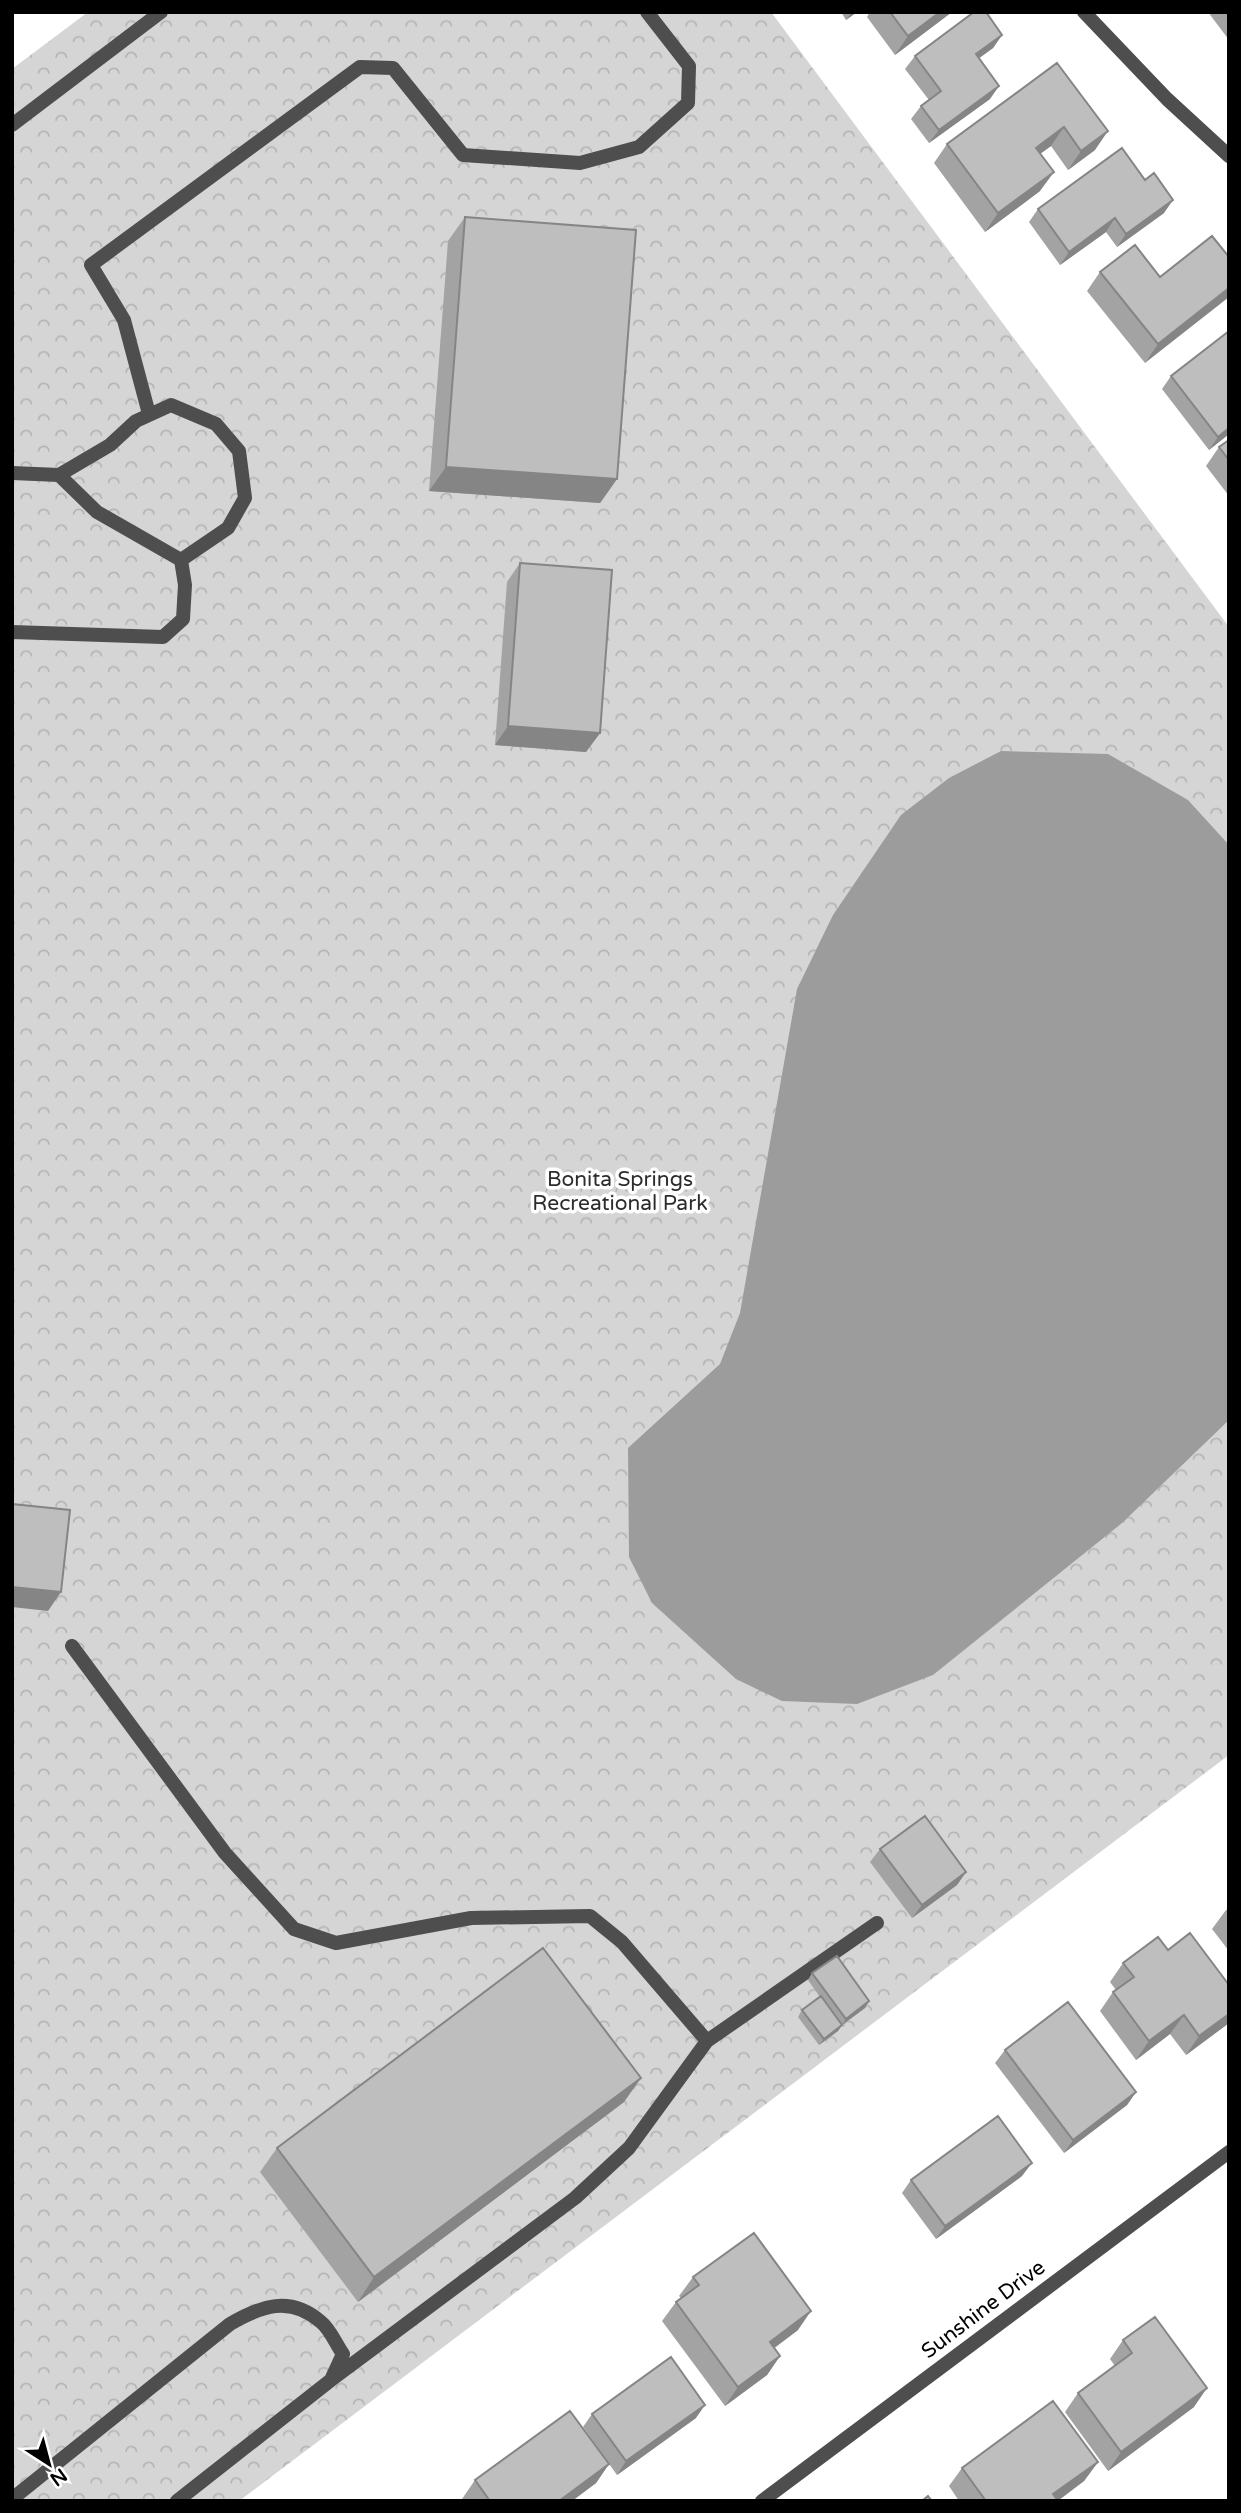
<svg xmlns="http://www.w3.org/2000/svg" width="1241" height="2513" font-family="'Varela Round',sans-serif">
<defs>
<pattern id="park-crowns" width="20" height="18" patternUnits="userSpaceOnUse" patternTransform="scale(1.75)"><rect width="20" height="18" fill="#d5d5d5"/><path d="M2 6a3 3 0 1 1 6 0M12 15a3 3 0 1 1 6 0" fill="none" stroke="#b5b5b5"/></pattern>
</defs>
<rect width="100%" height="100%" fill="#fff"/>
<path fill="url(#park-crowns)" d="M88,12H771L1229,627V1755L239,2501H12V69Z"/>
<path fill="#9c9c9c" d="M1001,751L1108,754L1188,800L1229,845V1420L1122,1523L933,1675L857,1704L782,1701L736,1679L652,1603L629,1557L628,1448L720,1364L740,1313L797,989L833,915L901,815L949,778Z"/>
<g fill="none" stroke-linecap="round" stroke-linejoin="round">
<path stroke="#4e4e4e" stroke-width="14" d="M12,125L161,12
M171,405L216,424L239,451L245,498L228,528L181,560L97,512L59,475L110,445L136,421Z
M149,414L124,320L91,265L360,67L393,68L463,155L580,163L639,147L688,103L689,66L647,12
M12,632L163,637L183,619L185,585L181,560
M72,1646L225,1853L294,1929L336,1943L471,1918L590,1916L622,1942L707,2041
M331,2380L575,2198L629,2148L707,2041L877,1923
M12,2499L230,2324C261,2306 290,2295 321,2322C330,2329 336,2344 343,2354L331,2380L177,2501"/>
<path stroke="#4e4e4e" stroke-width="14" d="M1084,12L1167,99L1229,156
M12,473L59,475
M762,2501L1229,2152"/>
</g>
<path fill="#a3a3a3" d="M841,12H857L846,20Z
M870,12H952L895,55L867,17Z
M1208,12H1229V40Z
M1002,35L993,48L979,58L990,99L929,143L911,119L921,106L929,100L905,69L915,56Z
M1057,63L1095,150L1068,170L1051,146L1040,154V191L985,232L934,163L947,144Z
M1038,209L1164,213L1117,247L1106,232L1060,265L1029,222Z
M465,217L617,479L600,503L429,491L448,241Z
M1229,257L1145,363L1087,291L1100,272L1160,277Z
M1229,331V434L1209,450L1162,389L1171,376Z
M1229,440V496L1206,466L1219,447Z
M520,563L600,733L586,752L495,745L507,582Z
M880,1849L966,1872L957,1885L912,1918L870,1862Z
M1229,1908V1951L1212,1929L1226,1910Z
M1123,1963L1229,2023L1186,2055L1170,2034L1136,2060L1100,2011L1113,1992L1116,1990L1110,1982Z
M812,1973L869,2001L865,2008L842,2025L838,2031L819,2045L798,2017L802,2010L820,1997L808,1980Z
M1005,2050L1136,2092L1127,2105L1064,2153L995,2063Z
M624,2102L358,2302L260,2172L277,2148Z
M1022,2176L936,2239L902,2193L911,2180Z
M693,2277L798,2330L774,2348L780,2356L767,2375L725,2406L662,2321L676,2302L681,2298L679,2296Z
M1123,2340L1194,2407L1108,2471L1065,2412L1078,2393L1115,2366L1110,2359Z
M592,2414L696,2418L617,2475L583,2427Z
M1098,2462L1084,2481L1058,2501H959L949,2486L962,2468Z
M609,2464L596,2483L572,2501H463L462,2499L475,2480Z"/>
<path fill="#858585" d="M852,12H857L846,20Z
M940,12H952L895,55L908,36Z
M1002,35L993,48L967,67L976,54Z
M999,86L990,99L929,143L939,130Z
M1064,127L1051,146L1022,167L1036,148Z
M1108,131L1095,150L1068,170L1081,151Z
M1054,172L1040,191L985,232L998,213Z
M1173,200L1164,213L1117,247L1126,234Z
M1115,218L1106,232L1060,265L1069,252Z
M1229,288V297L1145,363L1158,344Z
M1229,428V434L1209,450L1218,437Z
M446,467L617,479L600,503L429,491Z
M508,726L600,733L586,752L495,745Z
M12,1587L61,1592L48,1611L12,1607Z
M966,1872L957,1885L912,1918L922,1905Z
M869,2001L865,2008L842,2025L838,2031L819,2045L824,2039L841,2026L846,2019Z
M1229,2014V2023L1186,2055L1199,2036Z
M1184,2015L1170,2034L1136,2060L1149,2041Z
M641,2078L624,2102L358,2302L374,2277Z
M1136,2092L1127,2105L1064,2153L1073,2140Z
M1032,2163L1022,2176L936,2239L945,2226Z
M811,2311L798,2330L757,2361L770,2342Z
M780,2356L767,2375L725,2406L738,2387Z
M1207,2388L1194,2407L1108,2471L1121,2452Z
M705,2405L696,2418L617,2475L626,2461Z
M1098,2462L1084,2481L1057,2501L1053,2494Z
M609,2464L596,2483L572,2501H559Z"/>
<path fill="#bebebe" stroke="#858585" stroke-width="2" d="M890,12H940L908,36Z
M974,12H986L1002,35L976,54L999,86L939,130L921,106L941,91L915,56Z
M1057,63L1108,131L1081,151L1064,127L1036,148L1054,172L998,213L947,144Z
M1122,148L1145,180L1154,173L1173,200L1126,234L1115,218L1069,252L1038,209Z
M465,217L636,230L617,479L446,467Z
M1212,236L1229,257V288L1158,344L1100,272L1135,245L1160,277Z
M1229,331V428L1218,437L1171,376Z
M1229,440V460L1219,447Z
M520,563L612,570L600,733L508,726Z
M12,1504L70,1510L61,1592L12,1587Z
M925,1816L966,1872L922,1905L880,1849Z
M1190,1933L1229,1985V2014L1199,2036L1184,2015L1149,2041L1113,1992L1134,1977L1123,1963L1158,1937L1168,1950Z
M543,1948L641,2078L374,2277L277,2148Z
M837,1956L869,2001L846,2019L812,1973Z
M821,1996L842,2025L824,2039L802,2010Z
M1068,2002L1136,2092L1073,2140L1005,2050Z
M998,2116L1032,2163L945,2226L911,2180Z
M754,2233L811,2311L770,2342L780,2356L738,2387L676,2302L699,2285L693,2277Z
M1155,2317L1207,2388L1121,2452L1078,2393L1132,2353L1123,2340Z
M671,2357L705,2405L626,2461L592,2414Z
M1053,2401L1098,2462L1053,2494L1058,2501H986L962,2468Z
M570,2411L609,2464L559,2501H490L475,2480Z
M928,2496L932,2501H922Z"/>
<g text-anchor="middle" stroke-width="7" stroke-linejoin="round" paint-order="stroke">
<g font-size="21" fill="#2c2c2c" stroke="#fff">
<text x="620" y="1186">Bonita Springs<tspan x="620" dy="24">Recreational Park</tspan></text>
</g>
<g font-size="21" fill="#000" stroke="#fff">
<text transform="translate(983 2309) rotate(-37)" y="7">Sunshine Drive</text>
</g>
</g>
<rect width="1241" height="2513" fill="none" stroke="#000000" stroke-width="28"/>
<g transform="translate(49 2464) rotate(144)" stroke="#ffffff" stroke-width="5" paint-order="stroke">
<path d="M0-5L12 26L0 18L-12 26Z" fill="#000000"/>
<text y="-10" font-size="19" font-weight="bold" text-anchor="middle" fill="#000000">N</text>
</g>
</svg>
